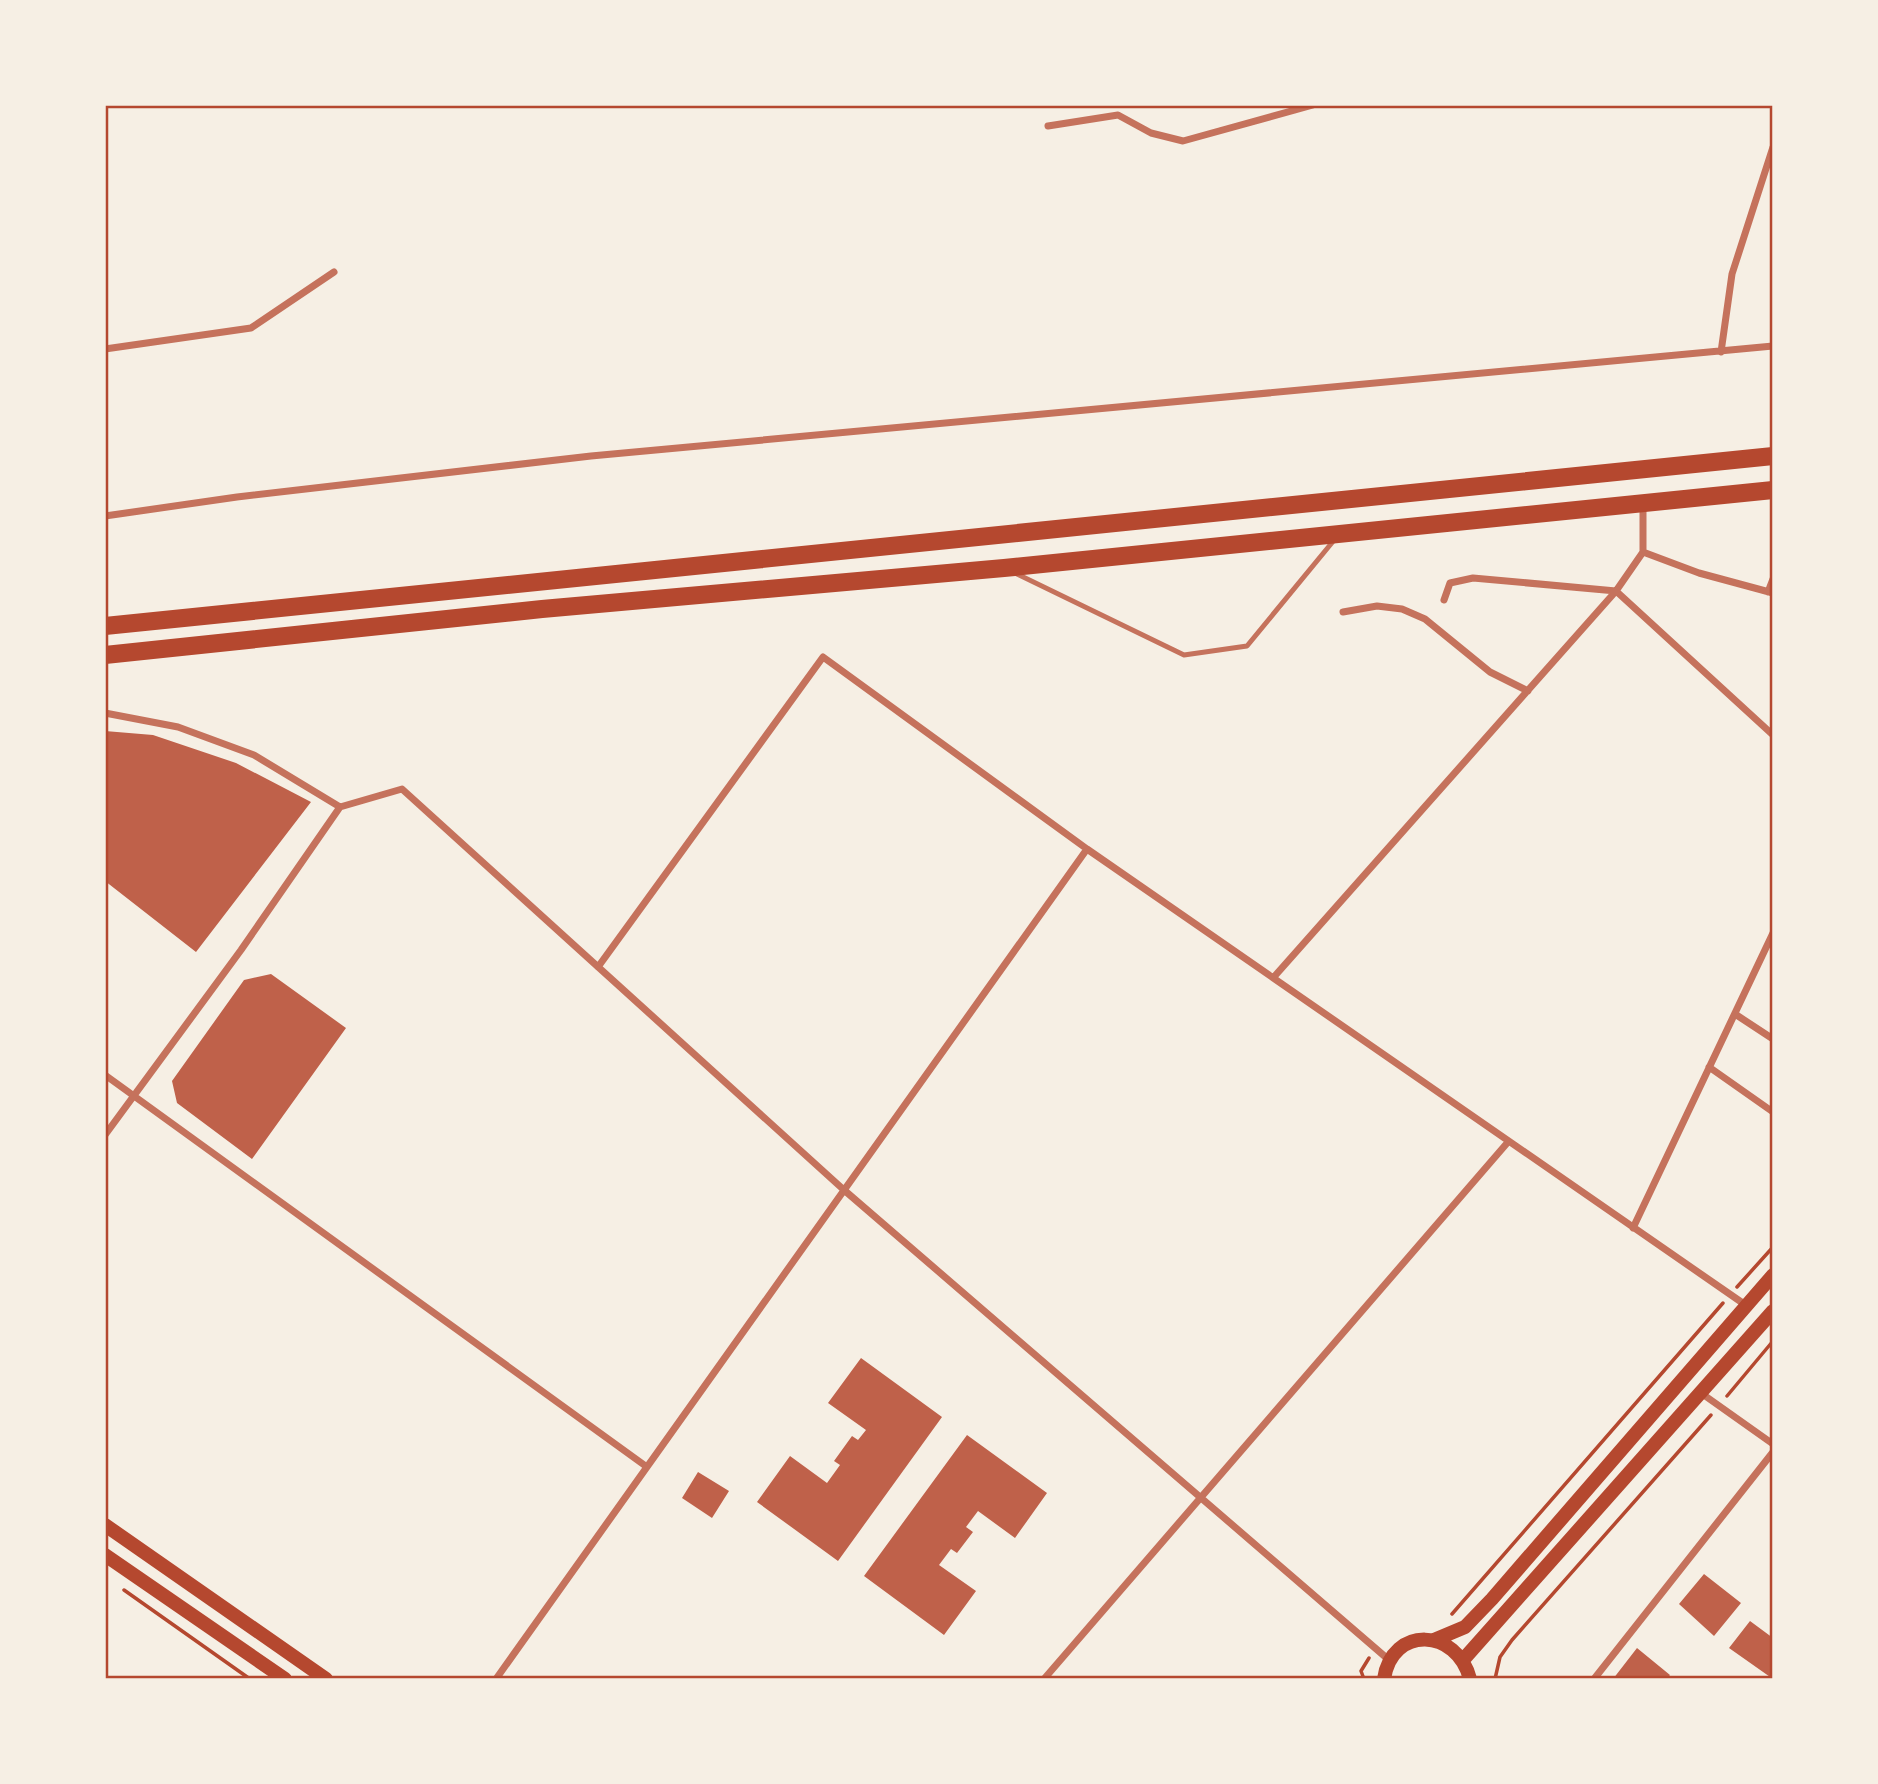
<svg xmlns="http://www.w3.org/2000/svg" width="1878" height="1784" font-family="Arial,sans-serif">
<rect width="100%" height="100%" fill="#f6efe4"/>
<path fill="#bf614a" d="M105,731L153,735L236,763L311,802L196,952L105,881Z
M271,974L346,1028L252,1159L177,1103L172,1081L244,980Z
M861,1358L942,1417L838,1561L757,1502L790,1456L827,1483L840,1465L834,1461L852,1436L858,1440L866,1430L828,1403Z
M967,1435L1047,1493L1015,1538L978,1511L966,1527L973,1532L957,1553L951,1549L939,1565L976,1591L944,1635L864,1576Z
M698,1472L729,1491L712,1518L682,1498Z
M1704,1574L1741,1603L1714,1636L1679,1604Z
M1750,1621L1773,1638V1679L1729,1648Z
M1637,1648L1670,1675L1667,1679H1613Z"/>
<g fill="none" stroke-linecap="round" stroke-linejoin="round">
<path stroke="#b5482f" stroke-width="3.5" d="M1737,1287L1773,1247
M1727,1396L1773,1341
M124,1590L250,1679
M1452,1614L1723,1303
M1364,1679L1361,1671L1369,1658
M1495,1679L1500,1657L1512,1640L1711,1415"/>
<path stroke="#c5725c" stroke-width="5" d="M1013,572L1184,655L1247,646L1335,539"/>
<path stroke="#c5725c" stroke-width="7" d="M1048,126L1118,115L1151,133L1183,141L1313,105
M105,349L251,328L334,272
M1721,352L1732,274L1773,147
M105,516L237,497L591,456L1773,346
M1643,552L1699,573L1773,593
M1768,592L1773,579
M1444,600L1450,583L1473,578L1616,591L1773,735
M1343,612L1377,606L1402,609L1425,619L1490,672L1528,691
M105,713L178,727L254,755L340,807L241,950L105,1135
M340,807L402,789L844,1190L1389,1660
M598,967L823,657L1087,849L1747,1306
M1273,978L1616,591L1643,552V504
M1735,1014L1773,1039
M1709,1067L1773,1112
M105,1075L647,1467
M1633,1228L1773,933
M1701,1393L1773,1444
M496,1679L1087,849
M1044,1679L1508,1142
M1594,1679L1773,1452"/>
<path stroke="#b5482f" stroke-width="14" d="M105,1525L326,1679
M105,1555L285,1679
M1434,1640L1465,1627L1492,1599L1773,1275
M1463,1660L1773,1311
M1384,1679C1392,1625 1457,1628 1470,1679"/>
<path stroke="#b5482f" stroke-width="18" d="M105,626L1773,456
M105,655L542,609L1004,568L1773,490"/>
</g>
<rect width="1878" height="1784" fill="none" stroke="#f6efe4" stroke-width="214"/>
<rect x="107" y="107" width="1664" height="1570" fill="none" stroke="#b5482f" stroke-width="2.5"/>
</svg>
